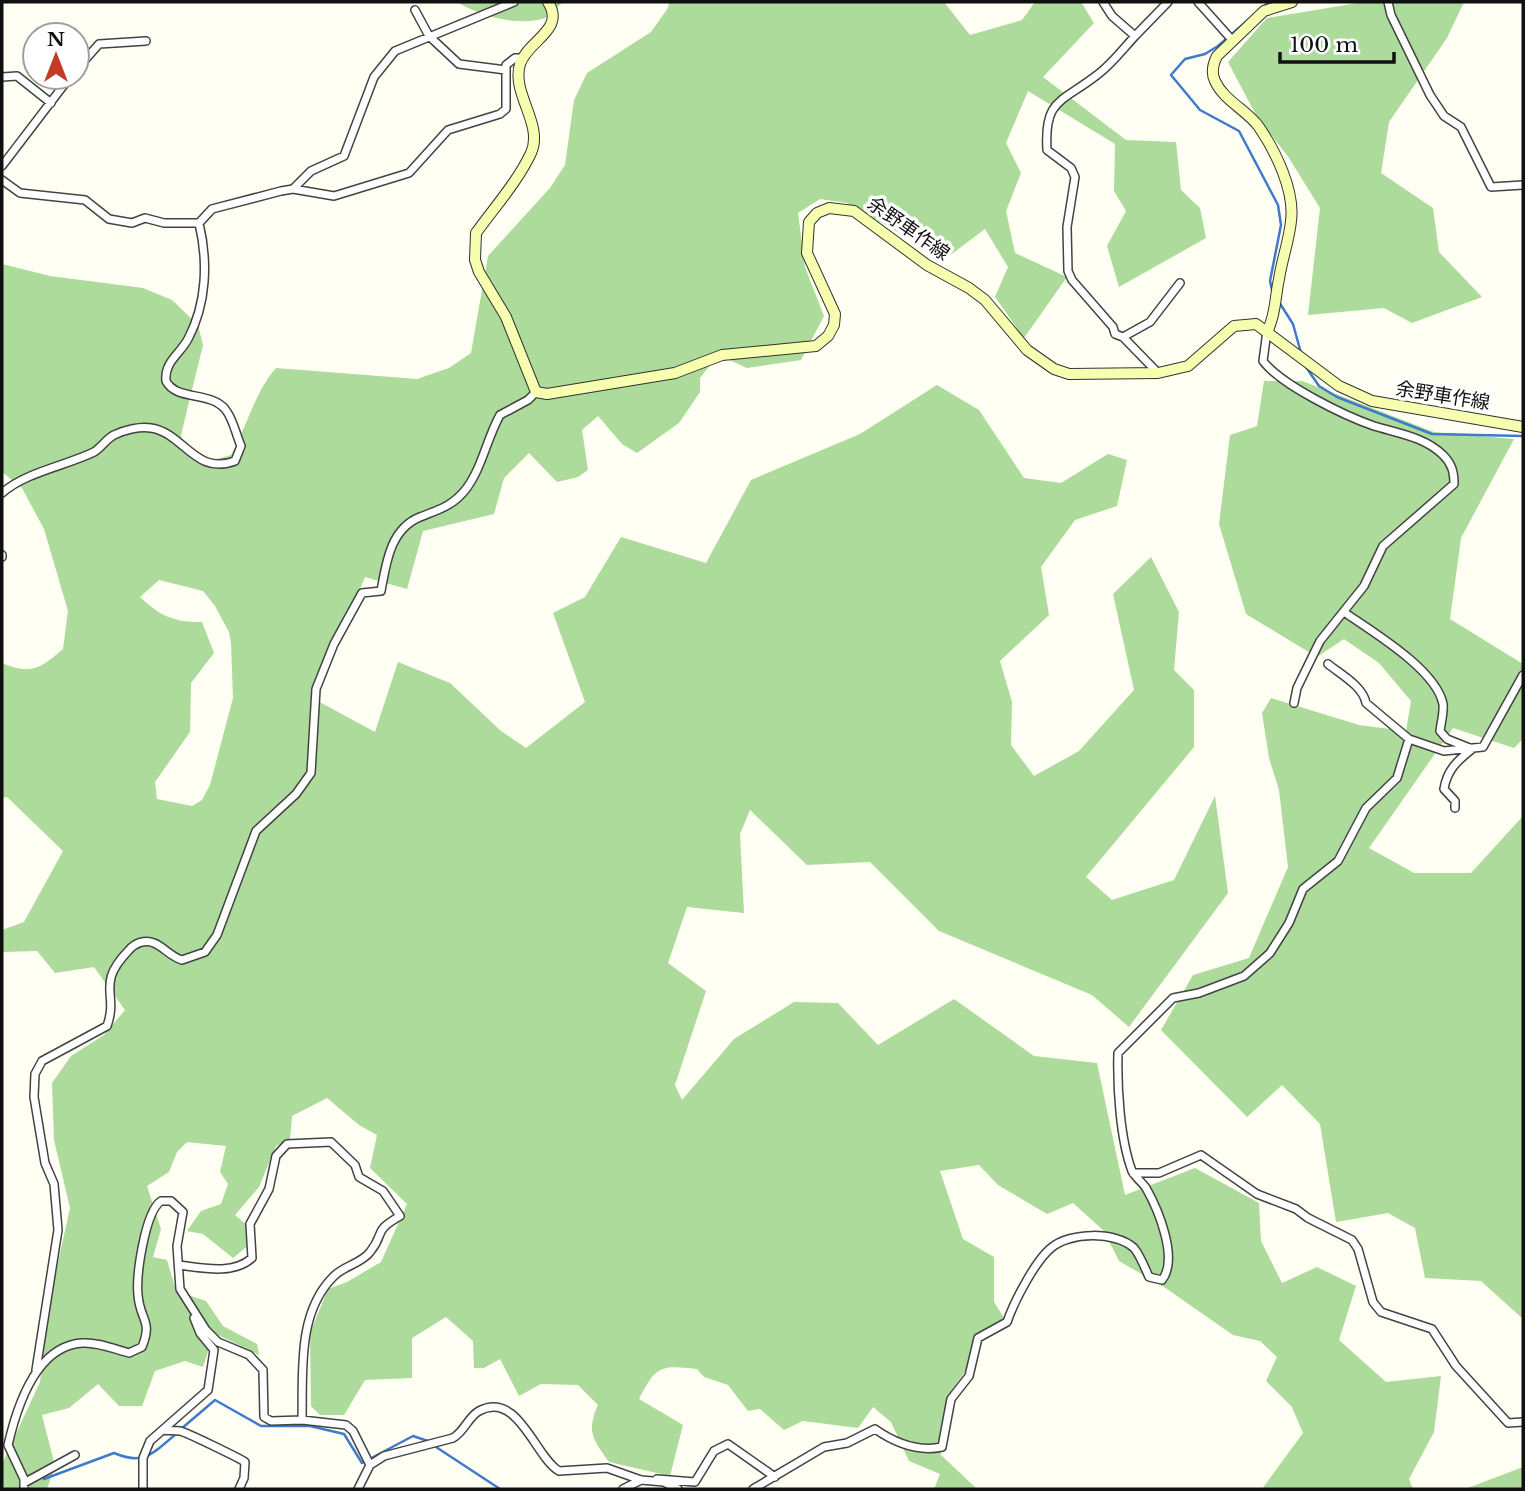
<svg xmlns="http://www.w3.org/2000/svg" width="1525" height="1491" font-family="'Libre Baskerville','Noto Sans JP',serif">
<rect width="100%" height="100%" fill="#fffff3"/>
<path fill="#acdb9b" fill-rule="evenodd" d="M457,2H563C557,7 550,17 542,19C515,26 480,16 457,2Z
M669,2H944L970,35L1022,20L1035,2H1081L1094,23L1043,77L1126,140L1176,142L1181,190L1200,208L1206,238L1119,287L1107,246L1126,211L1114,191L1115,144L1028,91L1006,143L1021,173L1006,211L1015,253L1067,277L1024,338L995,297L1008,267L985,229L945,259L847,203L820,199L798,213L805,267L824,316L801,360L747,368L718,355L700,378V392L679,423L637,453L622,444L598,416L582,430L588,470L578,477L557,482L529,453L504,478L494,514L423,531L407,589L365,577L314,699L375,732L398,662L450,683L501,731L526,748L585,702L553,613L585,597L621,537L706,563L751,480L860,434L937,385L979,410L1024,478L1061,483L1108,454L1127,460L1117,506L1075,520L1041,567L1049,615L1000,661L1012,702L1011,745L1034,776L1079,751L1134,690L1113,594L1151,557L1179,612L1174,670L1194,690V747L1086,877L1112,900L1174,880L1215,796L1228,893L1129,1027L1092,995L939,931L870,862L807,865L750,810L740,834L744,913L687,907L668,963L706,991L675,1085L682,1100L734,1039L794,1002L838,1003L878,1045L954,999L1034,1056L1097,1063L1125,1195L1195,1168L1259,1203L1261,1241L1282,1283L1317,1267L1356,1286L1339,1340L1386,1382L1441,1376L1434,1432L1409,1479L1413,1489H1262L1303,1433L1292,1407L1266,1381L1277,1357L1260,1341L1233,1335L1164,1287L1119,1261L1104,1231L1073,1203L1047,1214L998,1185L979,1165L940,1171L963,1239L994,1257V1302L1006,1321L975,1337L969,1366L952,1390L942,1436L941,1455L977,1489H934L940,1474L909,1461L891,1422L873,1407L858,1428L803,1421L784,1430L760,1409L748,1411L728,1385L704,1377L697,1369C661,1365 656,1365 639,1399L683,1425L670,1476L609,1462C593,1439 586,1432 598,1405L578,1385L541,1384L519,1396L500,1359L484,1368H474L473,1341L446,1317L412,1338V1378L365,1380L344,1415H320L311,1406L310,1333L328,1289L347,1282L381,1262L407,1204L370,1168L377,1135L359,1125L327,1098L292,1116L290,1140L276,1146L259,1187L235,1215L249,1227L250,1244L233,1258L203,1234L187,1231L201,1211L221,1204L228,1184L220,1172L226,1146L187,1142L177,1152L169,1172L147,1186L161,1229L153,1257L167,1260L176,1291L206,1301L223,1326L257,1344L259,1355L214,1333L203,1367L185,1361L155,1371L142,1406H119L98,1384L69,1408L42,1415L55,1466L47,1489H2V1464L40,1382L50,1299L70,1208L54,1140L52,1083L71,1056L104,1035L125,1010L94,967L55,973L37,951L2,952V930L24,922L63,851L7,797L2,798V663C31,675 40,669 63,649L68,611L44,529L22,488L2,472V264L50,276L143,288L172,300L198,325L203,345L181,435L183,451L203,463L231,455C247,426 255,392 276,368L417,379L449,368L471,353L488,256L550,188L565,165L574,100L587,73L651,32L668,8ZM159,580L203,591L215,606L229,632L231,643L233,698L210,785L202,800L192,806L157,799L155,782L190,732L191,683L214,653L202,622C174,622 161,617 140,597Z
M1364,2H1464L1447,38L1389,122L1381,173L1433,208L1439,252L1482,297L1412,323L1384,308L1308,315L1320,208L1289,158L1256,115L1228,62L1267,18Z
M1264,381H1302L1434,432L1514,439L1461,538L1450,619L1523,664V739L1514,748L1453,728L1369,848L1414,873H1471L1523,816V1319L1481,1281L1425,1278L1415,1228L1388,1213L1336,1222L1320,1124L1282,1085L1247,1117L1161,1030L1193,975L1249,958L1288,867L1279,790L1269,758L1262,713L1271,698L1359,725L1406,731L1411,701L1379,663L1344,639L1317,657L1246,614L1219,524L1230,435L1257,426Z
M1523,1467V1489H1465Z"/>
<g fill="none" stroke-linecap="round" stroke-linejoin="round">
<path stroke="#3f7acd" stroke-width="2.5" d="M1269,2L1218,46L1205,54L1185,59L1171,75L1200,110L1239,131L1278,205L1281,225L1270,281L1273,294
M1279,302L1293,324L1301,353
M1306,367L1319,386L1337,397L1432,434L1523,436
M181,1429L215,1400L261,1426H310L344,1434L362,1463L413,1436L428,1441
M433,1445L500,1489
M44,1479L114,1453C145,1466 153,1453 176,1434"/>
<defs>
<path id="street" d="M1103,2L1112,16L1135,36L1168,2
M1198,2L1233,41
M1388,2L1391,15L1430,95L1444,116L1461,127L1491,187L1523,185
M415,10L429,36L459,64L506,70
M1135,36C1123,49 1111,65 1097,75C1061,103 1044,99 1047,150L1071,168L1075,177L1067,227L1068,271L1072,280L1113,327L1115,334L1123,337L1158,373
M77,69L99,44L146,41
M2,77L17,76L51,103
M2,166L70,77
M2,180L20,193L85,200L109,219L132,223L145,218L164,223H199L212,209L281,191L293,189L334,196L409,173L448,130L500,114L506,109V65L515,58H523
M293,189L311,171L344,156L374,77L395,51L514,2
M1267,331L1263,361C1281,385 1345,416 1374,426C1397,433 1425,437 1443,455C1452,464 1454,472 1454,484L1383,546L1364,586L1320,641L1297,688L1294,703
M1123,337L1150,322L1180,283
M2,493C26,472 65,466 94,452C102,447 106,439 114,435C124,430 140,426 151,428C184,433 195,476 235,461L241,446C236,435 233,418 225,409C210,391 176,401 166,381C164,362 180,354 188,339C207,303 208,261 199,223
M2,555V557
M1344,612C1371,631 1436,669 1443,704C1444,712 1441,723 1440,731L1447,739L1472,749C1457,761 1447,770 1444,789L1455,801V808
M1328,664C1340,674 1363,686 1366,703L1409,739L1444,751L1483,747L1523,675
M1133,1173H1159L1201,1155L1257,1194L1296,1209L1308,1218L1352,1240L1358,1249L1373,1302L1381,1312L1432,1329L1456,1366L1508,1423L1523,1422
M179,1265C203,1268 233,1275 252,1258L250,1224L269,1189L276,1156L287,1144L331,1142L355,1165L359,1177L383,1191L400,1216C372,1232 386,1232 370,1252C362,1263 344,1266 334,1276C297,1312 303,1371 302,1420
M36,1370L58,1230L54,1184L45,1163L34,1097L35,1074L42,1061L107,1026C119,993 95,985 129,950C135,943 145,939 154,943C164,947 171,957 182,960L205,952L217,935L256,831L296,794L311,773L316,689L334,644L362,593L381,591C386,564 390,529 420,517C438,510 453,506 466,489C482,468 487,438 500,415L528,400L536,392
M163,1430C168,1431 174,1430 180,1431C186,1432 241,1459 245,1462L244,1478L239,1489
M657,1479L695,1482L714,1451L728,1444L775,1477
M24,1483L75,1455
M24,1489V1479L8,1445C17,1406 36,1346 82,1343C98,1342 114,1349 129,1353L142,1347C153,1320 140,1321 138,1295C136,1275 145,1212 161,1201H171L183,1212L177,1246L180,1289L206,1330L218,1342L249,1355L263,1370L264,1417L271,1421L302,1420L346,1425L353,1431L370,1465
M143,1489V1458L150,1441L208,1390L214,1350L200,1333L194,1318
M358,1489L370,1465L384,1456L453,1438C465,1431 468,1417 479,1411C518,1390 535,1457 559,1471L607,1468L641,1480L664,1482L678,1489
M623,1489L641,1480
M753,1489L824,1447L847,1443L875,1429C895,1443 918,1452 942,1447L951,1399L969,1376L978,1338L1007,1322C1014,1302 1035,1261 1051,1248C1069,1232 1116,1231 1134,1248C1140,1255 1145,1268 1149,1277L1162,1280C1179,1259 1158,1209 1146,1188C1142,1182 1135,1177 1132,1171C1120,1139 1117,1087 1118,1053L1173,998L1199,993L1244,976L1270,953L1289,923L1303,889L1338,861L1366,808L1397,778L1409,739"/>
<path id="secondary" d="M548,2C566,30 528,40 520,64C511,94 544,124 531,153C518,181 494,208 476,233L475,260L479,272L506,317L536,392L547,394L675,373L722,355L816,346L828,336L834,325L835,314L807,253L809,222L817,213L829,208L854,211L927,265L969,288L985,300L1027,350L1054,369L1069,374L1158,373L1188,366L1234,326L1256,324L1339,386L1372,401L1523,427
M1268,330C1276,313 1275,297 1279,279C1282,259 1289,241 1291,221C1295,191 1276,152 1259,127C1247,110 1224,101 1215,81C1211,73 1213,64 1217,56L1264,11L1292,2"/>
</defs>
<use href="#street" stroke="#434343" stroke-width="10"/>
<use href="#secondary" stroke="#323232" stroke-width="12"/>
<use href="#street" stroke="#fff" stroke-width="7"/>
<use href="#secondary" stroke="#f8feaf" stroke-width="10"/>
</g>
<g text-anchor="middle" stroke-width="7" stroke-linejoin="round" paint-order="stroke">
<g font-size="19" fill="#101010" stroke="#fff">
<text transform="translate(909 228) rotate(35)" y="7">余野車作線</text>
<text transform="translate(1443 395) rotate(9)" y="7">余野車作線</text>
</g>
</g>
<rect width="1525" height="1491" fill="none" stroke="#101010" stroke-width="7"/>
<g transform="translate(56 56)"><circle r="33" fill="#ffffff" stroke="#9f9f9f" stroke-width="2"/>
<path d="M0-5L12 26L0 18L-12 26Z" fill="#c03c27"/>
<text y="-10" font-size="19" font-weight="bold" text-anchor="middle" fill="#101010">N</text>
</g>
<path d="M1280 52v10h114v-10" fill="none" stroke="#101010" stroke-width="3.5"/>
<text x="1290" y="52" font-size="21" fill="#101010" stroke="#ffffff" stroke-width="5" paint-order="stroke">100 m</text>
</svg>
